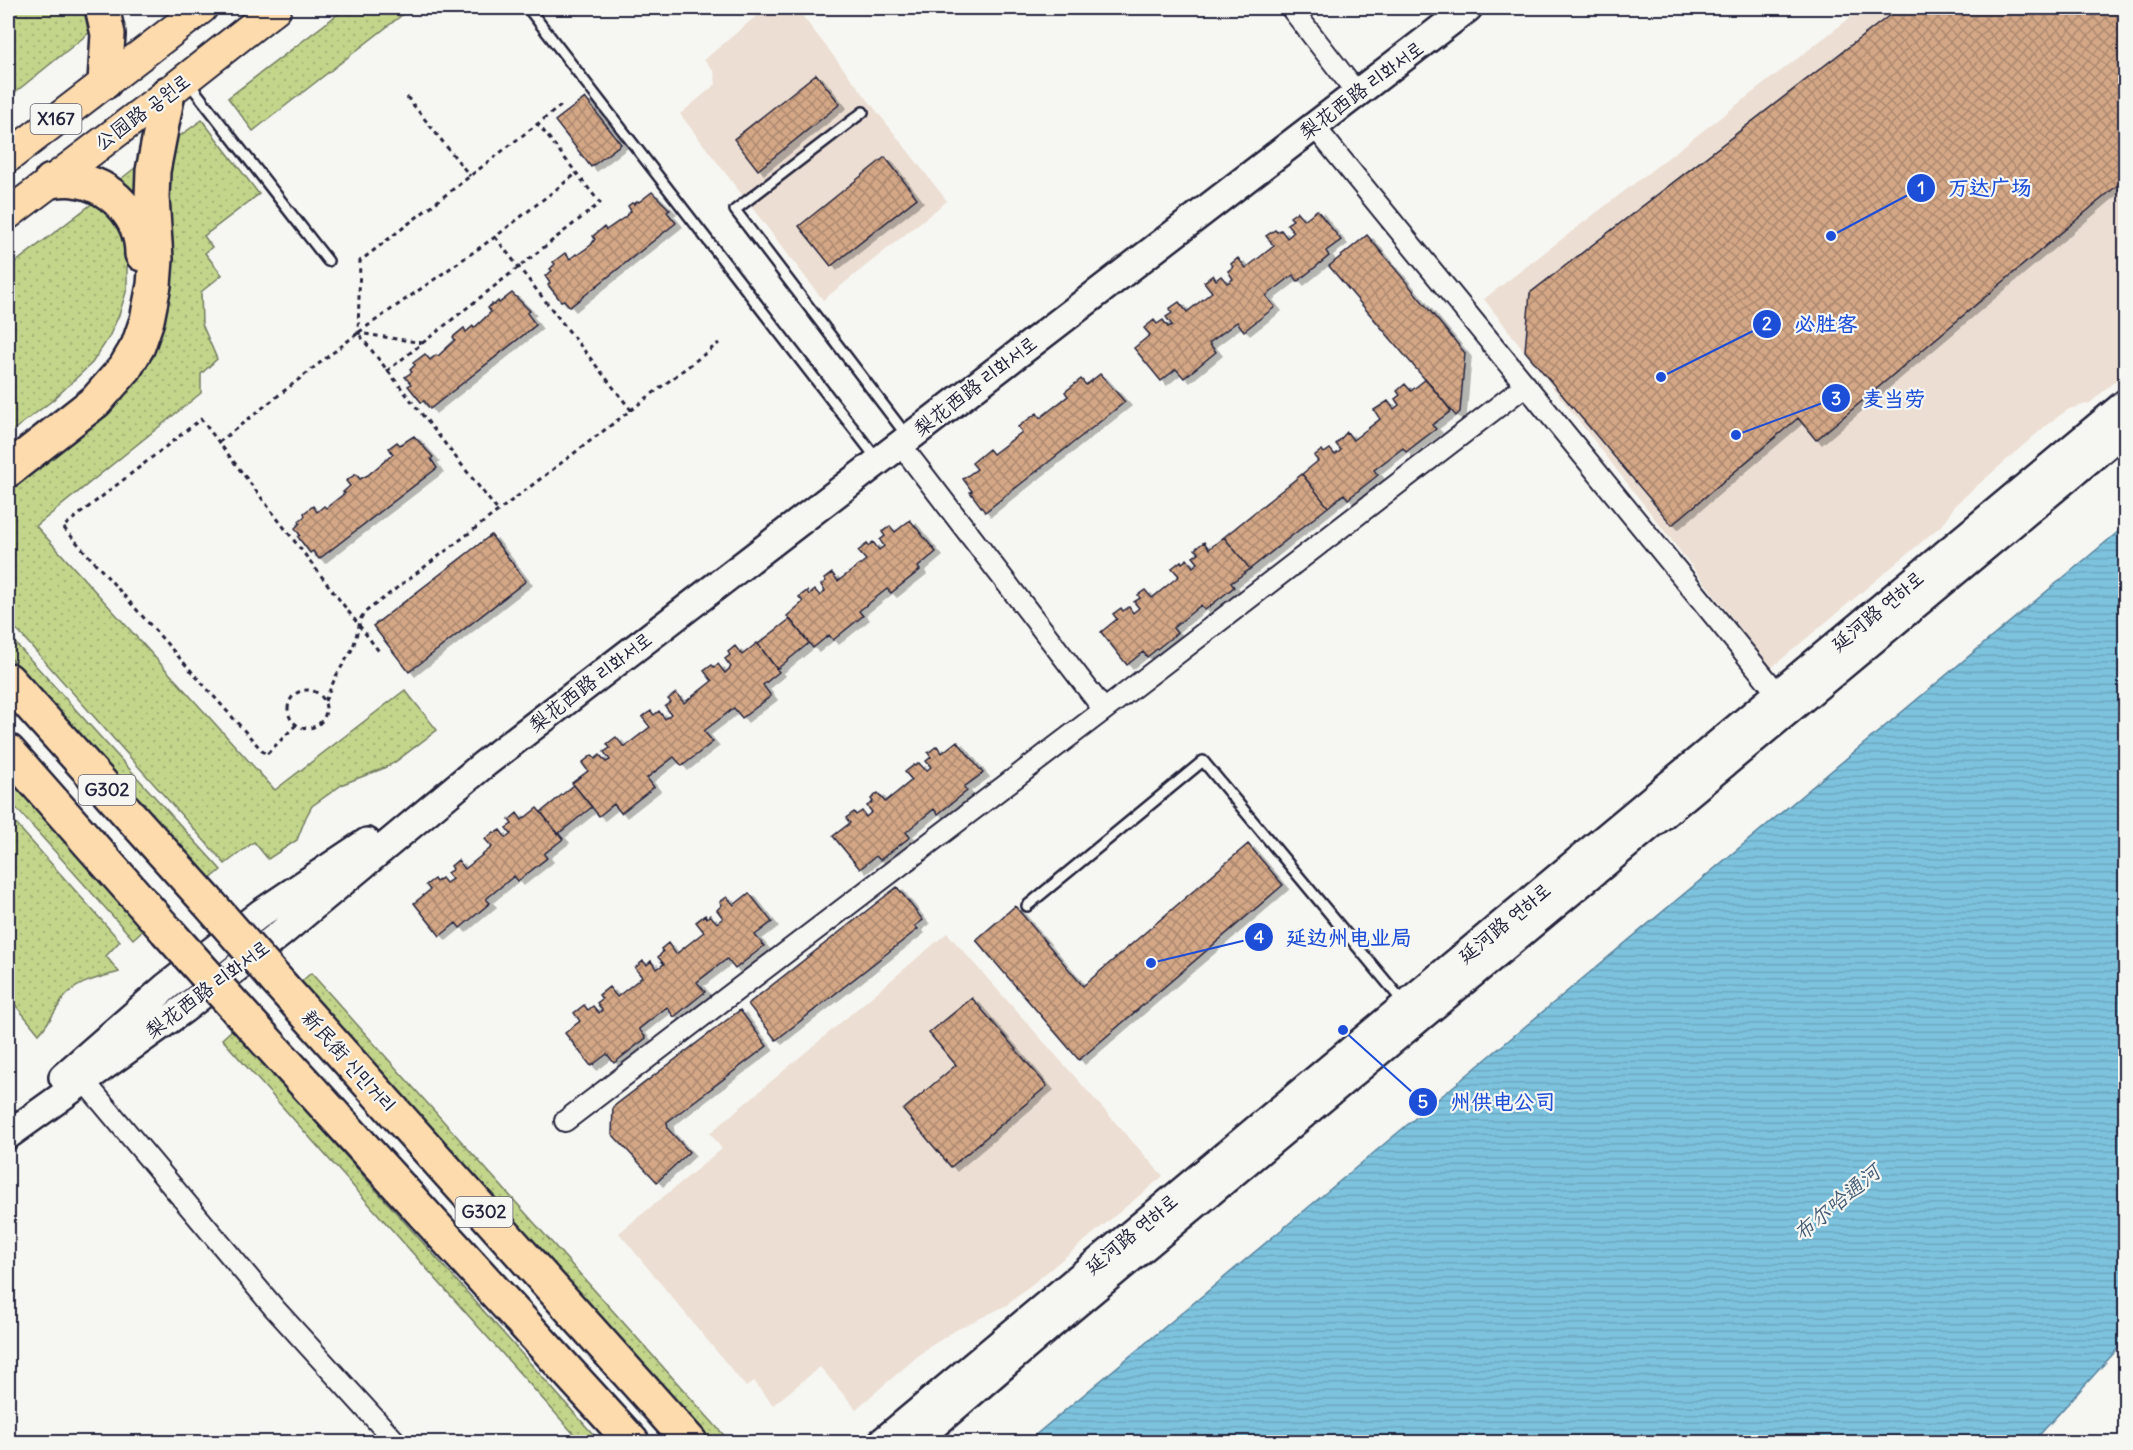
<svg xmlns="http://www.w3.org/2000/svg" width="2133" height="1450" font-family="Delius,'LXGW WenKai TC','Poor Story',sans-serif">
<defs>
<pattern id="grass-dots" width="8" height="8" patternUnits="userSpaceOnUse" patternTransform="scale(1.5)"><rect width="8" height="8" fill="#c2d58a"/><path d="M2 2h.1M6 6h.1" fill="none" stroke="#a6b778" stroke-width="1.8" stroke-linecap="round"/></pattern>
<pattern id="water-rules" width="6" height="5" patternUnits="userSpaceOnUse" patternTransform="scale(1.5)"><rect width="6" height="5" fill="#7dc3de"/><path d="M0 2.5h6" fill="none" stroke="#6ca7bf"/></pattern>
<pattern id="building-cross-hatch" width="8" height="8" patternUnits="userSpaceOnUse" patternTransform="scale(1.5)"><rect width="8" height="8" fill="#d4a786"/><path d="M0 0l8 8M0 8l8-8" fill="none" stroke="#ac886f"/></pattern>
<filter id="shadow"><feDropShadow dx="6" dy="4" stdDeviation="0" flood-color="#0004"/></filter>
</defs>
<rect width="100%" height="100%" fill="#f6f6f2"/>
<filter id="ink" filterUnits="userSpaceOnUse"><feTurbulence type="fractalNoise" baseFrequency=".0167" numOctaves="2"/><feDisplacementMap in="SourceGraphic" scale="12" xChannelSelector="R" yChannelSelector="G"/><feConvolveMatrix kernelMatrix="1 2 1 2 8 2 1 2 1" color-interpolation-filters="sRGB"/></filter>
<g filter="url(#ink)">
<path fill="#ecded2" d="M766,8H796L947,201L823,300L680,114L716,84L714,71L704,60Z
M1863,8H2125V372L2090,403L2069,409L2050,422L1955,505L1943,524L1771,668L1484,299Z
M947,933L1163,1176L1007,1305L956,1330L926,1349L856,1409L820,1367L773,1405L754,1381L746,1387L619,1233L722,1149L710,1133Z"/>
<path fill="url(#grass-dots)" stroke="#727c62" stroke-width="1.5" d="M8,8H89L86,10L89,33L8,98Z
M346,8H411L253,131L228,98Z
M202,120L259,194L204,236L212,247L205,253L222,275L201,292L202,324L217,359L201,374V393L36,526L275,790L405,690L437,730L395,762L382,769L343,784L312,806L306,817L297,840L268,859L254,842L225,864L8,620V486L157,341C177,292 161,262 162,213C162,190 167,166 170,143Z
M145,160L143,200L112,186Z
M97,200L111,210L127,242V289L119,315L108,339L92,363L53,400L8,434V268Z
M8,635L221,870L209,880L8,655Z
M8,778L143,930L133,939L8,799Z
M8,815L120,941L106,956L119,972C100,978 77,981 64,998C55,1010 49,1023 39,1034L8,996Z
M311,973L730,1442H712L301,982Z
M233,1029L600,1442H581L222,1039Z"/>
<path fill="url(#water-rules)" stroke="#59839d" stroke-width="1.5" d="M2125,526V1341L2033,1442H1027Z"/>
<path fill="url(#building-cross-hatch)" stroke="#22223b" stroke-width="1.5" filter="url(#shadow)" d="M1899,8H2126V178L1816,440L1798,418L1672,525L1525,351L1530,293Z
M816,74L840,104L758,170L734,139Z
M585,98L621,144L591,167L555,121Z
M885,157L917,198L831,266L799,226Z
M652,192L670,210L667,212L676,223L570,307L564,300L561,301L548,285L550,283L545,276L552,271L550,269L555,264L553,262L565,253L570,259L576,254L577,255L591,245L595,239L593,236L604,227L606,230L625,217L631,211L628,206L632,203L634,204L638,201L639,202Z
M1317,210L1341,240L1326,251L1329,256L1298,281L1293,275L1266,296L1275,307L1244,331L1237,322L1209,343L1216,352L1184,378L1176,369L1161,381L1134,348L1150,335L1144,328L1154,320L1157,324L1163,320L1168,327L1172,325L1166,317L1172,313L1169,309L1179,302L1187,312L1212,292L1204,282L1213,275L1216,280L1221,276L1227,283L1233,279L1228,271L1233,267L1231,264L1238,258L1246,268L1274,246L1266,236L1275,230L1277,232L1281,230L1287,238L1294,232L1287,224L1293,220L1290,217L1297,212L1304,220Z
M1367,235L1465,353L1460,412L1456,416L1329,266Z
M512,293L530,311L527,313L536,325L430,409L424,401L421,402L408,386L411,384L405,377L412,372L410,370L415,365L413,363L425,354L430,360L436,355L438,356L455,340L453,337L464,328L466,332L473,326L474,328L491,312L488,308L492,304L494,305L498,301L499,303Z
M1100,374L1125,402L985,512L970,492L972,491L963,479L977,469L972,463L989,449L993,454L1022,432L1018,427L1037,413L1040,418L1068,396L1065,392L1081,379L1086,385Z
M1426,379L1451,411L1432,425L1436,429L1406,452L1403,448L1374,470L1378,475L1348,499L1344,494L1328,507L1302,474L1318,461L1314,456L1322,450L1324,453L1330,449L1335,455L1341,450L1336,444L1347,432L1353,440L1380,419L1374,410L1388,401L1394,409L1399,405L1395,399L1400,395L1397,391L1405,384L1411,391Z
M414,436L433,457L431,459L437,468L319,559L313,551L310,553L298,537L300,535L295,528L300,523L299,521L305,516L304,513L313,506L317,512L324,506L326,508L345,493L343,492L350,486L346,481L356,474L360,479L368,475L393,454L389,448L397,442L400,445Z
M1302,474L1328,507L1250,569L1224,537Z
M910,520L936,552L918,567L920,570L891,593L887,589L859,611L863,616L833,640L829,635L813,648L787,616L803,602L799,597L807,591L809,595L815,590L820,596L825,591L821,585L826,581L824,579L832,573L838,581L866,560L858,551L867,544L868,546L873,542L879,550L884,546L880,540L885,536L882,532L890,526L895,532Z
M491,535L526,581L409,672L373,626Z
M1224,537L1250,569L1231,583L1234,587L1205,610L1201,605L1173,628L1177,633L1147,657L1143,652L1127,665L1101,632L1117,619L1113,614L1121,608L1123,611L1129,607L1133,613L1139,608L1134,602L1140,598L1138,595L1145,590L1152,598L1179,576L1172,568L1181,561L1182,563L1187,559L1193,567L1198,563L1193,557L1199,553L1195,549L1204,542L1209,549Z
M790,619L809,643L777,669L758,644Z
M757,643L779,672L763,685L771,696L742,718L734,708L704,731L713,742L682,766L674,757L647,778L654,787L621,813L614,804L599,816L572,783L588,771L582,763L592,755L595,759L600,755L606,762L610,760L604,752L610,748L607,744L616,737L624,747L650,727L642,717L651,711L654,715L659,711L665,719L671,714L665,706L671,702L668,699L676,693L684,703L712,681L704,671L712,665L714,667L718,664L725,673L731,667L725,659L730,655L728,652L735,646L742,655Z
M957,741L983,773L964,787L967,791L938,814L934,809L906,832L910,837L880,860L876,856L860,869L833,836L850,823L846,818L854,812L856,815L862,811L866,817L872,812L867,806L873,802L871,799L878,793L885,802L912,780L905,772L914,765L915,766L919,763L926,771L931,767L926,761L931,757L928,753L937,746L942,753Z
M574,785L592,807L558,834L541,812Z
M537,808L563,839L544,854L547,858L518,881L514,876L486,899L490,903L460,928L456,923L440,936L414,903L430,890L426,885L434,879L436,882L442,878L446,883L452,879L447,873L453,869L451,866L458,860L465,869L492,847L485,839L494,832L495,833L500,830L506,838L511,834L506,828L512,824L509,820L517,813L522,820Z
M1248,844L1283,885L1079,1060L976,940L1015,906L1083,986Z
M897,887L923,920L915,926L918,929L776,1040L748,1004Z
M749,893L772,922L755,935L764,946L735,969L727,959L697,982L705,992L674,1017L667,1007L639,1029L646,1038L614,1063L607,1054L591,1066L565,1033L580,1021L574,1013L584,1005L588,1010L593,1006L599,1013L602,1010L597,1003L602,999L599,995L609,987L617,997L642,977L635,968L643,961L647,965L651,961L657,969L664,964L658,957L663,952L661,949L668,943L676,954L704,932L696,922L705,915L707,918L710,915L717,923L723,918L717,910L722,905L720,902L727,897L734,905Z
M972,998L1047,1086L951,1167L903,1110L956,1065L929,1033Z
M740,1010L767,1046L667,1122L668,1129L689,1152L657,1182L612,1134L613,1107Z"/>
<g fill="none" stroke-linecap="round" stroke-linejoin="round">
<defs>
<path id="lane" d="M528,8L877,459
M189,83L328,261
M863,112L735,210L907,436
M1027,906L1203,761L1404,1003"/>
<path id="street" d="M1291,8L1357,93
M1314,126L1778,694
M900,444L1104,710
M84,1081L275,1309L396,1442
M565,1121L1104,710L1526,385"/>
<path id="secondary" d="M63,1077L166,987L261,913L367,842
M8,1135L184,1009L280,934L483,765L1468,8
M882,1442L2126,403
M914,1442L1052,1324L2126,429"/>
<path id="primary" d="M8,157L202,8
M8,214L168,93L276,8"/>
<path id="highway" d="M102,8L108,34L105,82
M51,181C58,180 67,179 74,180C111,184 142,217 142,254
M8,470L96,401L125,368L138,346L147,320L154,285L156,259L152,197L153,171L168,93
M8,680L206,900
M8,751L166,930
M277,981L690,1442
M238,1010L632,1442"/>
</defs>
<use href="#lane" stroke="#22223b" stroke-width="14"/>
<use href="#street" stroke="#22223b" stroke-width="24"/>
<use href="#secondary" stroke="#22223b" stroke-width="32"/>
<use href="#primary" stroke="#22223b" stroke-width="34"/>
<use href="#highway" stroke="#22223b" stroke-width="38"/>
<path stroke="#22223b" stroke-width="3" stroke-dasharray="4.5 4.5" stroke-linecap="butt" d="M407,97L470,176
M495,237L631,410
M359,332L495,237L577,173
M423,343L358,333L360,261L562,105
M387,371L600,203L538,124
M219,442L358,333L498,511
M288 709a19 19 0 1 1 38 0a19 19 0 1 1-38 0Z
M325,701L336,676L353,648L361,618L364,613L719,343
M296,725L266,755L63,527L201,419L381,654
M2121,1442L2126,1439"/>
<use href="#lane" stroke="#f6f6f2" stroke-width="9"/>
<use href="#street" stroke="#f6f6f2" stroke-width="20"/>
<use href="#secondary" stroke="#f6f6f2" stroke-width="27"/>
<use href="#primary" stroke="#fddbac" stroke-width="30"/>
<use href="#highway" stroke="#fddbac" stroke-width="33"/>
<defs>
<path id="highway-bridge" d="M206,900L277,981
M166,930L238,1010"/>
</defs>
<use href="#highway-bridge" stroke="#22223b" stroke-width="38" stroke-linecap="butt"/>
<use href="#highway-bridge" stroke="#fddbac" stroke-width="33"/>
</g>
</g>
<g text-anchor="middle" stroke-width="4.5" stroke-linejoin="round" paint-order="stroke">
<g fill="#f6f6f2" stroke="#626272" stroke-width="1.5">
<rect x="30.5" y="104" width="51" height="30" rx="4.5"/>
<rect x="78.5" y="775" width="57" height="30" rx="4.5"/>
<rect x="455.5" y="1197" width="57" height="30" rx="4.5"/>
</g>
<g font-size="18" font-weight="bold" fill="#22223b">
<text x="56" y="125">X167</text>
<text x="107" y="796">G302</text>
<text x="484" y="1218">G302</text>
</g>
<g font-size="20" fill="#22223b" stroke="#f6f6f2">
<text transform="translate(1361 90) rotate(-37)" y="7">梨花西路 리화서로</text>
<text transform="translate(142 112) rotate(-37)" y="7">公园路 공원로</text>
<text transform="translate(975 386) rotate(-38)" y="7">梨花西路 리화서로</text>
<text transform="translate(1877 611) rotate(-40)" y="7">延河路 연하로</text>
<text transform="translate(590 682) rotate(-38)" y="7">梨花西路 리화서로</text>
<text transform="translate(1504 923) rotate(-40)" y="7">延河路 연하로</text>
<text transform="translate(207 989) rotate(-37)" y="7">梨花西路 리화서로</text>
<text transform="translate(349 1061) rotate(48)" y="7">新民街 신민거리</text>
<text transform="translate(1131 1234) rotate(-40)" y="7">延河路 연하로</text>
</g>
<g font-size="21" font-style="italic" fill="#425a74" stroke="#f6f6f2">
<text transform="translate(1837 1203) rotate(-40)" y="7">布尔哈通河</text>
</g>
</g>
<path fill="none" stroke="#1d4ed8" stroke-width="2" d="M1831 236L1921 188M1661 377L1767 324M1736 435L1836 398M1151 963L1259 937M1343 1030L1423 1102"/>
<g fill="#1d4ed8" stroke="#f6f6f2" stroke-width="2">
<circle cx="1831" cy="236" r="6"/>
<circle cx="1661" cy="377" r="6"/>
<circle cx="1736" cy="435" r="6"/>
<circle cx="1151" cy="963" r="6"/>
<circle cx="1343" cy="1030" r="6"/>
<circle cx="1921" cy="188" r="15"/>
<circle cx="1767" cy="324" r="15"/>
<circle cx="1836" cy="398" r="15"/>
<circle cx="1259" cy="937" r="15"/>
<circle cx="1423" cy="1102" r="15"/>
</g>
<g font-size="18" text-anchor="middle" font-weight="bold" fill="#fff">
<text x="1921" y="194">1</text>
<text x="1767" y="330">2</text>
<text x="1836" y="405">3</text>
<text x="1259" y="943">4</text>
<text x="1423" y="1108">5</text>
</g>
<g font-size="21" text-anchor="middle" font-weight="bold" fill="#1d4ed8" stroke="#f6f6f2" stroke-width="4.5" stroke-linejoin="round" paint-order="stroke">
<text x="1990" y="195">万达广场</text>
<text x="1826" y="331">必胜客</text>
<text x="1894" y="406">麦当劳</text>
<text x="1349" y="945">延边州电业局</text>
<text x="1503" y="1109">州供电公司</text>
</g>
<rect width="2133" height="1450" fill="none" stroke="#f6f6f2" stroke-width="30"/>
<rect x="15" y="15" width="2103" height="1420" fill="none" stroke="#22223b" stroke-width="2" filter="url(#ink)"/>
</svg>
